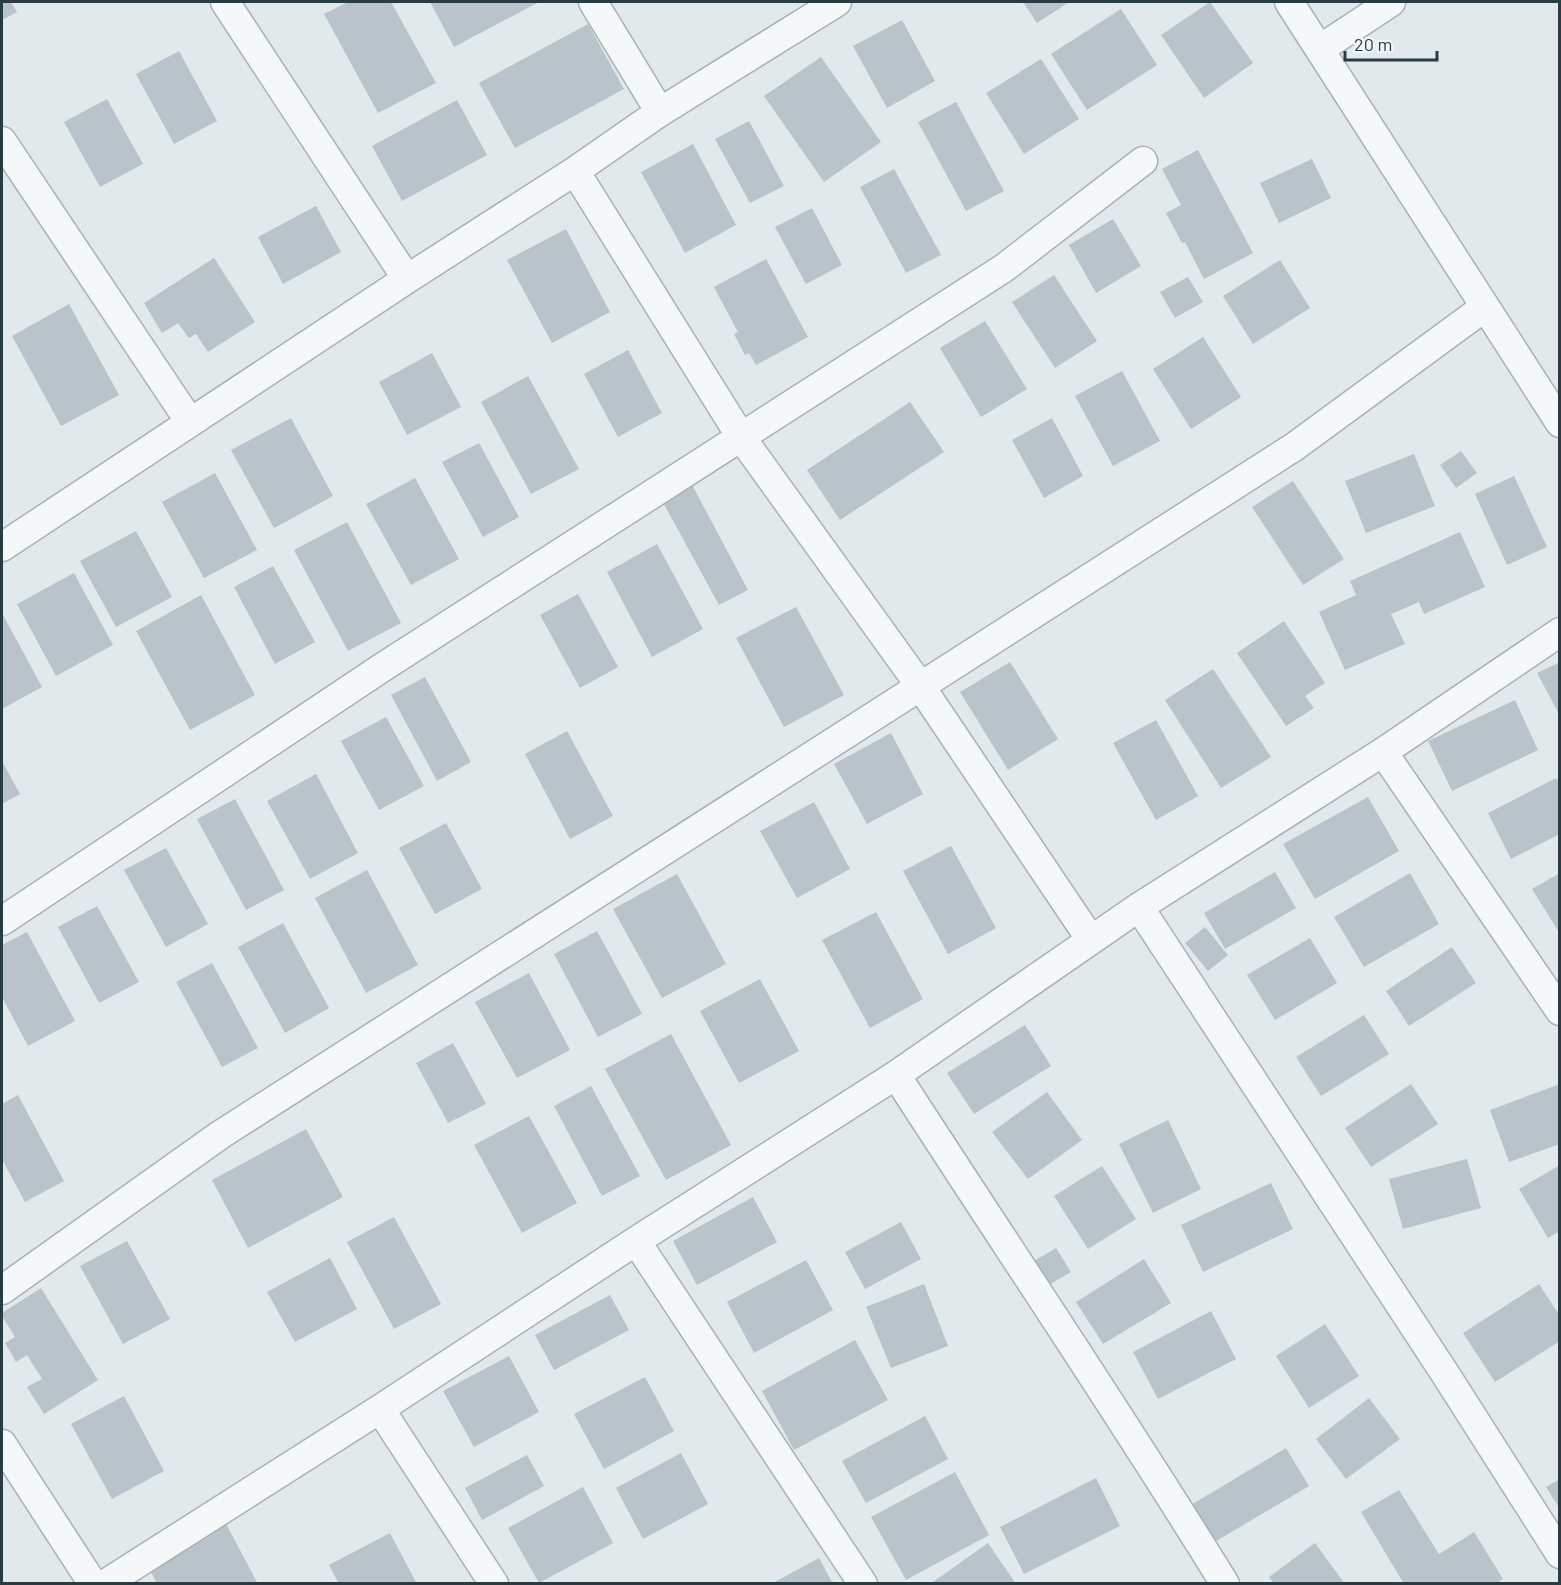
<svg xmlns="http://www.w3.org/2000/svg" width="1561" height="1585" font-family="Barlow,sans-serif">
<rect width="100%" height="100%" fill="#e2e9eb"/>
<path fill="#b8c4c9" d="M2,2H11L17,12L2,20Z
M348,2H391L436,83L378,113L324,14Z
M430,2H539L454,47Z
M1023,2H1069L1037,23Z
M1210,2L1253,63L1204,98L1161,35Z
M1121,9L1157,65L1087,110L1051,54Z
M902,20L935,81L887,108L853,46Z
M588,24L624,89L515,148L479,83Z
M179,51L217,121L174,144L136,74Z
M821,57L881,142L824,182L764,96Z
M1041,59L1079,119L1024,154L986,93Z
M107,99L143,164L100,187L64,122Z
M457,100L487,155L402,201L372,146Z
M956,102L1004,191L966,211L918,122Z
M749,121L784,186L750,203L715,139Z
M693,144L736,225L685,253L641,172Z
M1198,150L1253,253L1204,279L1185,242L1182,243L1166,213L1181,205L1162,169Z
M1312,159L1331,198L1279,223L1260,183Z
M894,169L941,255L906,273L860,187Z
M316,206L341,252L283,284L258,237Z
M812,208L842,265L806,284L775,227Z
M1113,219L1141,266L1096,293L1069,245Z
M566,229L610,312L552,343L507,260Z
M214,258L255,322L208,352L196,334L189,338L178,323L162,333L144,303Z
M766,259L808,337L756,365L749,353L745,355L734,334L738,332L714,287Z
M1280,260L1310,308L1253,344L1223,296Z
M1054,275L1097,341L1055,368L1012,302Z
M1188,277L1203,302L1175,318L1160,292Z
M69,304L119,395L61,426L12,336Z
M985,321L1027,389L981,417L940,348Z
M1203,337L1241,397L1191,429L1153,369Z
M628,350L662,413L618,437L584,374Z
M432,353L461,407L407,435L379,382Z
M1122,371L1160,441L1113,466L1075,396Z
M528,376L579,469L531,494L481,402Z
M910,402L944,452L840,520L807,470Z
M291,418L333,496L274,528L231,450Z
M1052,418L1083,476L1044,498L1012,440Z
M479,443L519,517L483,537L442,462Z
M1461,451L1477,473L1456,488L1440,465Z
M1414,454L1435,506L1366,533L1345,481Z
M215,473L257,550L204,578L162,502Z
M1514,476L1547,547L1507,565L1475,494Z
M415,478L459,559L411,585L366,504Z
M689,479L748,590L719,605L659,495Z
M1293,481L1344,559L1303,585L1252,507Z
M347,522L401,623L348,651L294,550Z
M136,531L172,597L116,627L80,561Z
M1460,532L1485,587L1424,614L1419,602L1391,614L1405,644L1345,670L1319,612L1356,595L1350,581Z
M657,544L703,629L652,657L607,572Z
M273,566L315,642L275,664L234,587Z
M74,573L113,645L56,676L17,604Z
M578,594L618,667L580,688L540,615Z
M201,595L255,695L190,730L136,631Z
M796,607L844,695L784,727L736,638Z
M2,613L42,687L2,709Z
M1284,621L1325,683L1305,696L1314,708L1286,726L1237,653Z
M1010,662L1058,739L1008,770L960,692Z
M1560,662V716L1537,673Z
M1213,669L1271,757L1221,788L1165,700Z
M425,677L471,762L437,781L391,695Z
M1515,700L1538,750L1452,791L1428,741Z
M386,717L424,786L379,810L341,741Z
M1156,720L1198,796L1156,820L1113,743Z
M567,731L613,816L570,839L525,754Z
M891,733L923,794L867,824L834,764Z
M2,761L20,794L2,804Z
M316,774L358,853L310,879L267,801Z
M1556,778L1560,784V834L1511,859L1488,813Z
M1368,797L1399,851L1315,899L1283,844Z
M235,799L284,890L246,910L197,819Z
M814,802L850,869L797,898L760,831Z
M446,823L482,889L435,914L399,848Z
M951,846L996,928L948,954L903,871Z
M166,848L208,924L166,947L124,870Z
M367,870L418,965L366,993L315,898Z
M1275,872L1296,908L1225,949L1204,913Z
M1410,873L1439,924L1364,967L1334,917Z
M1560,873V934L1532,889Z
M677,874L726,964L662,998L613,909Z
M97,906L139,982L99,1003L58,927Z
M876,912L923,999L870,1028L822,940Z
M283,923L329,1008L285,1033L238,947Z
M1205,927L1228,955L1208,971L1185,943Z
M597,931L642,1014L598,1037L554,954Z
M27,932L75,1021L28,1046L2,997V945Z
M1310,938L1337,983L1275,1020L1247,975Z
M1452,947L1476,983L1409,1026L1386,991Z
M212,963L258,1048L222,1067L176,982Z
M529,973L570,1050L517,1078L475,1002Z
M760,979L799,1051L739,1083L700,1011Z
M1364,1015L1389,1054L1321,1096L1296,1057Z
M1025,1025L1051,1066L974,1114L947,1073Z
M671,1034L731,1145L666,1180L605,1069Z
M453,1043L486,1104L448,1123L416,1063Z
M1411,1084L1438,1124L1371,1167L1345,1128Z
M1560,1084V1144L1509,1162L1490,1110Z
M591,1086L640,1176L602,1196L554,1106Z
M1047,1092L1082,1140L1028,1179L992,1132Z
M18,1095L64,1181L25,1202L2,1159V1104Z
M529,1116L577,1203L522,1233L474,1145Z
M1168,1120L1201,1189L1153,1213L1119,1144Z
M306,1129L343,1197L248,1248L212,1180Z
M1467,1159L1481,1208L1403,1229L1389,1179Z
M1560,1165V1231L1548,1238L1519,1189Z
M1102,1166L1136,1219L1088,1249L1054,1196Z
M1271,1183L1293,1229L1203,1272L1181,1225Z
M753,1197L777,1242L697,1285L673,1241Z
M394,1217L441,1304L394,1329L347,1242Z
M901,1222L921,1259L865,1289L845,1252Z
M127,1241L170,1319L123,1344L80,1266Z
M1056,1248L1071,1272L1049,1285L1034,1261Z
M330,1258L357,1309L295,1342L267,1292Z
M1144,1259L1171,1303L1103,1344L1076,1302Z
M806,1260L833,1310L754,1353L727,1302Z
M924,1284L948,1346L891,1368L866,1307Z
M1539,1284L1560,1316V1341L1495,1382L1463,1333Z
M41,1288L98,1380L44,1414L27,1387L42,1379L27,1355L16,1362L5,1343L15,1337L2,1316V1313Z
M610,1295L629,1330L554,1370L535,1335Z
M1211,1311L1236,1359L1158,1399L1133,1352Z
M1325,1324L1359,1376L1309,1408L1276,1356Z
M855,1340L888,1400L794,1450L762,1391Z
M509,1356L539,1412L474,1447L443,1391Z
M645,1377L674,1431L604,1469L574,1414Z
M124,1396L164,1471L112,1499L71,1424Z
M1369,1398L1400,1439L1346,1479L1316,1439Z
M925,1416L948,1459L866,1503L842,1461Z
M1286,1448L1309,1486L1208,1546L1186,1508Z
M681,1453L708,1504L643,1539L616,1488Z
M527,1455L544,1486L482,1520L465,1488Z
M955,1472L989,1535L906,1580L871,1517Z
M1096,1478L1120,1526L1024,1574L1000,1527Z
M1560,1479V1509L1546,1487Z
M583,1487L613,1543L539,1583L508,1528Z
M1399,1490L1439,1554L1474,1532L1503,1579L1496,1584H1404L1361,1512Z
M225,1522L258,1584H157L147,1564Z
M390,1533L417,1584H339L329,1565Z
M988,1543L1016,1584H930Z
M1315,1543L1345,1584H1274L1269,1577Z
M819,1558L833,1584H771Z"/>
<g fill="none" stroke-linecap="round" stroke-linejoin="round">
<defs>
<path id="street" d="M225,2L407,279
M593,2L660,112
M1289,2L1560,423
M1320,49L1391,2
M2,141L190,422
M575,171L741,437L921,687L1091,940
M2,547L407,279L575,171L660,112L837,2
M1383,752L1560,1011
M1139,907L1444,1372L1560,1554
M2,921L383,667L1004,268L1143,161
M896,1075C1005,1244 1119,1412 1225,1584
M636,1241L863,1584
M2,1290L220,1135L1294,447L1485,307
M380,1409L494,1584
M2,1444L93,1584
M105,1584L380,1409L636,1241L896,1075L1139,907L1383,752L1560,632"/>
</defs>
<use href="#street" stroke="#a7b2b6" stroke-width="31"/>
<use href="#street" stroke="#f5f8f9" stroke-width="28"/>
</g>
<rect width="1561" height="1585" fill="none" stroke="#293c44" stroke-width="6"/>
<path d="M1345 51v9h92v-9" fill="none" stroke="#293c44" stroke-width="3"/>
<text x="1354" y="51" font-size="18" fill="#293c44" stroke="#f1f7f8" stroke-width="4.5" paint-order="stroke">20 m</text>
</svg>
